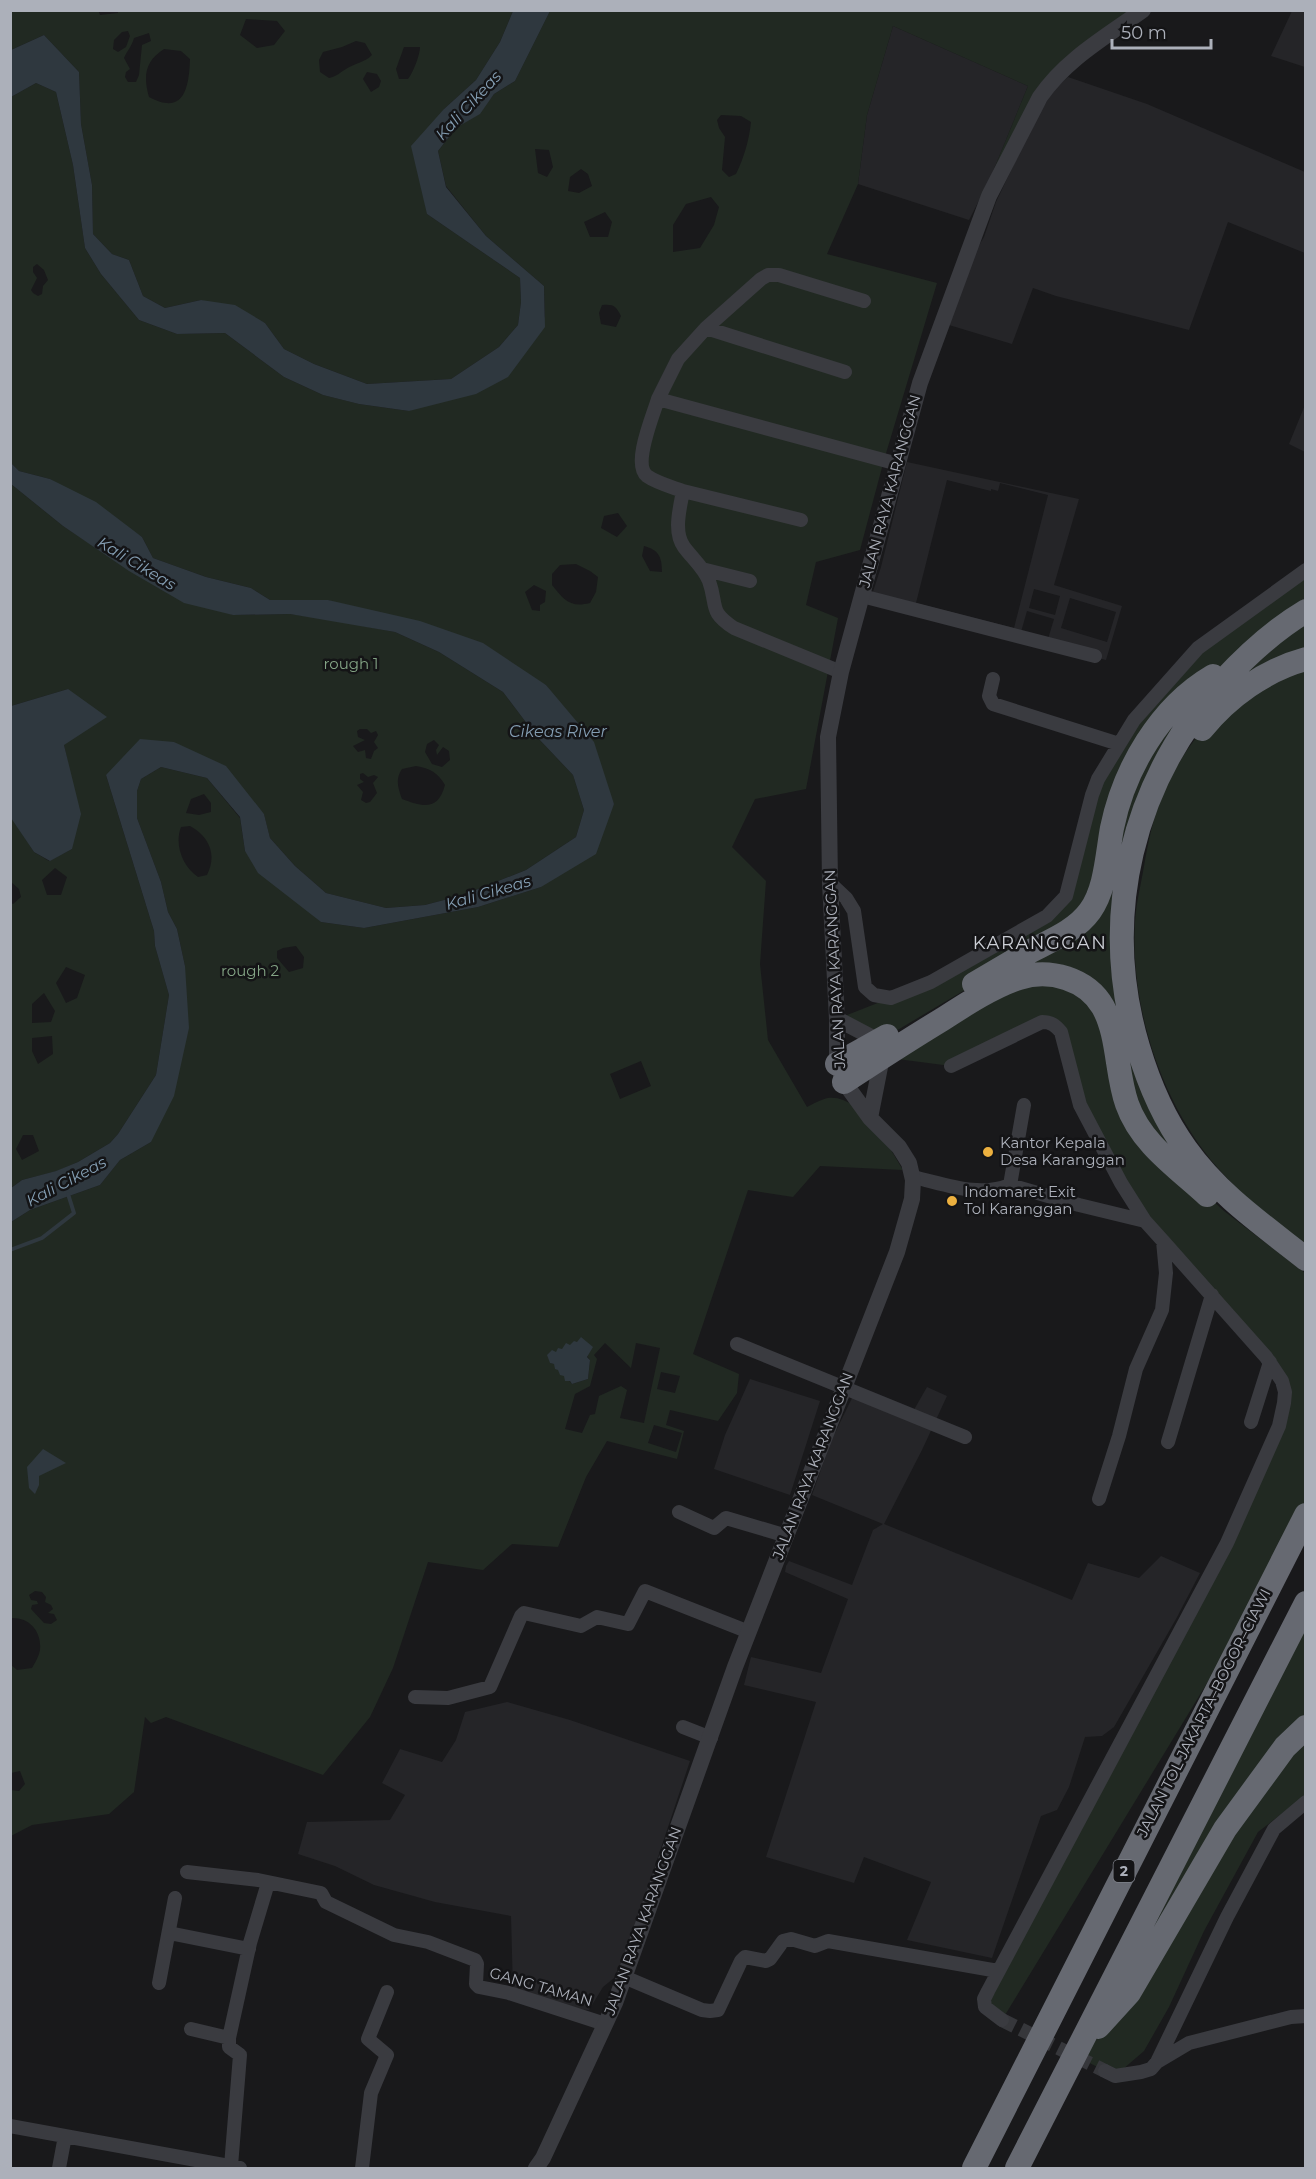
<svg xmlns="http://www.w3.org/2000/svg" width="1316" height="2179" font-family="Montserrat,sans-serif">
<rect width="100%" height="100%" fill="#19191b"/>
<path fill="#252528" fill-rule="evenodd" d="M1292,11H1305V67L1271,56Z
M893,26L1028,86L990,179L969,220L858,184L867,115Z
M1068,77L1147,104L1305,172V253L1228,222L1189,330L1056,296L1033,288L1012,344L949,325L975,252L984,237L996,202L1031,128L1054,89Z
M1305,405V452L1289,444Z
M907,462L1079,499L1054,585L1122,606L1106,660L870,601L881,567ZM947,480L991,491V489L998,491L1000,483L1048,495L1014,628L916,603ZM1034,589L1060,596L1055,615L1029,608ZM1070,598L1116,612L1107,642L1061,628ZM1027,611L1054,619L1048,639L1021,632Z
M750,1379L820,1401L790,1495L714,1469L725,1435Z
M927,1387L947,1396L922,1450L884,1524L1072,1600L1088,1563L1139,1578L1161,1556L1200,1573L1176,1619L1114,1727L1102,1736L1085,1737L1069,1787L1057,1810L1041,1816L992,1958L907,1940L931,1882L864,1857L854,1883L766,1857L816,1702L744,1685L751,1657L821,1673L848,1599L785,1572L786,1566L789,1561L852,1585L873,1530L883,1524L812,1495L831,1441L854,1394L911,1415Z
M507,1702L570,1720L690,1761L628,1947L614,1978L603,1987L589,2010L576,2009L513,1990L511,1916L435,1902L374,1885L335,1866L298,1854L307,1822L390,1820L405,1795L382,1783L400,1749L442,1762L456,1740L465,1712Z"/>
<path fill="#212922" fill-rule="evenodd" d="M98,10L100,15L118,13V10L513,11L500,42L476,80L444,109L427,214L520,278L521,302L518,325L499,347L451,379L367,384L314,364L284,349L265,323L201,300L165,308L143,296L129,260L112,254L93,234L92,185L81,124L79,72L44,35L11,50L10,11ZM246,19L277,21L285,31L274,45L257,48L240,35ZM128,31L130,36L126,47L118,52L113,49L114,40L122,32ZM149,33L151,41L142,45L139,75L136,82H128L125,77L126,72L130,69L124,58C127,51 132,46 134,38ZM356,41L365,43L372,55C364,63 355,63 346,69C339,73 338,76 329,78L320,72L319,60L323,52L342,47ZM404,47H420C420,55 413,73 408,79H399L396,69ZM164,49L181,51L190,59C189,88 184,116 149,97C143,76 145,61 164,49ZM367,72L377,74L381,81L379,87L371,92L363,79Z
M550,11H1143L1064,68L989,196L981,194L990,179L1028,86L893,26L867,115L858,184L827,254L937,283L884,460L860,550L816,562L806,605L838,618L806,789L755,799L732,847L766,881L760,964L768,1040L807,1107C813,1104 822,1099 828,1098C861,1094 889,1147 903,1170L820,1166L793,1197L748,1190L693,1354L739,1374L737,1393L718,1421L670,1410L666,1425L684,1431L677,1459L607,1441L586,1477L558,1547L512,1544L483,1570L428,1562L393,1668L370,1717L323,1775L166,1717L151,1723L145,1717L134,1792L109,1814L32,1825L11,1836V1790L19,1791L25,1784L20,1771L11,1773L10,1664L17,1670L32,1668C35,1663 39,1656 40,1650C42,1631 29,1617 11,1618V1222L30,1210L100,1185L120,1160L151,1142L185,966L177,929L168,912L161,882L137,818V791L141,779L161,767L207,778L240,818L245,851L321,922L364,928L478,907L541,887L614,804L546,685L328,600H270L251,588L206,577L153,558L142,537L50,479L19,471L11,463V97L36,83L56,92L73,165L85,248L101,274L139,320L177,334L225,333L284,377L323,395L359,404L409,411L545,317L544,286L486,236L446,186L438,151L456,128L479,114L494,94L515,81ZM721,115L741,116L751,122C749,141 744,157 736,174L729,177L722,170L725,137L719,128L717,120ZM535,149L549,150L553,167L547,177L538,173ZM581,169L588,174L592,186L579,193L568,191L570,177ZM711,197L719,207L714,225L700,248L673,252V225L686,204ZM605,212L612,222L608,237H590L584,222ZM37,264L44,270L48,280L43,286L42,294L38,296L33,293L31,290L37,278L33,272V267ZM602,305C614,304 616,306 621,316L616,327L601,324L599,313ZM618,513L627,526L617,537L601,528L604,516ZM644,546C659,550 662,557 662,572L650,571L642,556ZM576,564L590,571L598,577L596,592L590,603C570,608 564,600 552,585V574L560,565ZM534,585L546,591L545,602L540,605V611L532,610L525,592ZM204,794L211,803V812L199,815L186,813L191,799ZM190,826C210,837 217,855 207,875L198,877C183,867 174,845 181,827ZM296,946L304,957L303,968L289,972L277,958V951L283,948ZM641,1061L651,1086L620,1099L610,1074ZM577,1342L590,1360L588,1379L572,1384L554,1364L550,1363V1359L556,1352ZM605,1343L631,1368L636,1343L660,1348L644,1423L620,1418L627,1390L621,1386L599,1396L595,1414L590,1415L582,1433L565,1429L575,1394L590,1386L597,1359L594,1355ZM661,1372L680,1376L675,1393L657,1389ZM654,1425L682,1433L676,1452L648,1443ZM35,1591L42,1592L46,1597L45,1602L51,1605L53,1609L48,1613L54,1614L57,1620L51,1624L44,1623L31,1609L32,1605L38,1604L37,1601L31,1600L29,1595Z
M11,484L63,526L129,570L233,615L290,614L326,619L395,632L439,652L503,692L537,737L573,775L584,810L576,837L526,870L463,895L425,905L386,908L326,893L295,866L270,838L264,814L174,742L106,775L154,931L155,946L169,995L156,1075L118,1134L110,1143L78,1162L57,1171L22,1180L11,1188L10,902L13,904L21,897L19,889L11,882L10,815L34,852L49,861L72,849L68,763L64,745L68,689L11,706ZM360,729H367L371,733L376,731L378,735L374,742L378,748L374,751L371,759L366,758L365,750L358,752L353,746L365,740L358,737L357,731ZM434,740L439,745L436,750L437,755L443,747L449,751L450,760L442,767L432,764L425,752L427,744ZM416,766C430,768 438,773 445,785C438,811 423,807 402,799C398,788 395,779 402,769ZM363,773L368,777L374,775L378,777L373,783L377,793L370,802L366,803L361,800L363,792L357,785L364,782L360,779V774ZM55,868L67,877L61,895H47L42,880ZM66,967L85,975L77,998L66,1003L56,983ZM44,993L55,1011L51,1022L32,1023V1004ZM52,1036L53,1054L38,1064L32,1051V1038ZM23,1135H33L39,1151L22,1160L16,1149Z
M1305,570V1246C1275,1222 1243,1197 1217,1167C1161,1103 1130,1006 1135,922C1136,905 1140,888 1143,872C1148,843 1153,816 1165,789C1178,759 1198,735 1218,710L1199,708L1144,808L1124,976L1182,1172L1224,1211L1305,1273V1515L1274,1573L1002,2020L985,2007L1227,1543L1279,1426L1285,1392L1121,1183L1050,1022L951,1066L882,1057L1007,965L879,1041L837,1019L931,982L1048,916L1066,896L1092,795L1134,720L1198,648Z
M1305,1603V1796L1258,1832L1204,1931L1169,2007L1144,2051L1115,2076L1074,2055Z"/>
<path fill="#2f383f" d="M513,11H550L515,81L494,94L480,114L456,128L438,151L446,187L486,236L544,286L545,327L508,377L476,394L409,411L359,404L323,395L284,377L225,333L177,334L139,320L101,274L85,248L73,165L56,92L36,83L11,97V50L44,35L79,72L81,124L92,185L93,234L112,254L129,260L143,296L165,308L201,300L235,305L265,323L284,349L314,364L367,384L451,379L499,347L518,325L521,302L520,278L427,214L411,146L444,109L476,80L500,42Z
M11,463L19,471L50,479L96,502L142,537L153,558L206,577L251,588L270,600H328L420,621L483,643L546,685L594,742L614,804L596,854L541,887L478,907L364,928L321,922L258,873L245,851L240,817L207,778L161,767L141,779L137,791V818L161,882L168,912L177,929L185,966L189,1028L174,1096L151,1142L120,1160L100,1185L30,1210L11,1222V1188L22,1180L56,1171L78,1162L110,1143L118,1134L156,1075L169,995L155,946L154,931L106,775L140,739L174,742L226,766L264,814L270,838L295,866L326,893L386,908L425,905L463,895L526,870L576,837L584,810L573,775L537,737L503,692L439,652L395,632L290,614L233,615L184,603L129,571L63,526L11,484Z
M68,689L107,717L64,745L81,814L72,849L50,861L34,852L11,818V706Z
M581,1337L593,1347L587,1357L590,1360L588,1379L572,1384L570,1381H565L564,1376L560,1375L558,1370L555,1369L554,1364L550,1363L547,1355L552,1350L556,1352L558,1348L562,1349L566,1343L570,1345L574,1341L577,1342Z
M43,1449L66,1463L39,1476V1485L35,1494L29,1488L27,1467Z"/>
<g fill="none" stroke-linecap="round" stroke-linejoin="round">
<path stroke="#2f383f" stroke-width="4" d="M10,1250L42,1238L74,1213L68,1194"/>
<path stroke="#36373b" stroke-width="14" stroke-dasharray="14 7" stroke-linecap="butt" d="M1002,2020L1105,2071"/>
<path stroke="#3a3b40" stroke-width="14" d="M706,328L761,279L768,275H779L864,301
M658,399L678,359L706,328L845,372
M683,491C672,487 657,483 647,476C632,464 653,416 658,399L898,464
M801,520L683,491C680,508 673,532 684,547C692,558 704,568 709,581C718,606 708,611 734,628L841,672
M702,569L750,581
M862,596L1095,656
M993,679L989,696L993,704L1119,744
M830,883L846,898L854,911L865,987L874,995L891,998L931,982L1047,916L1066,896L1092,795L1098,779L1134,720L1198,648L1306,570
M951,1066L1042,1022C1051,1022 1055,1025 1061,1032L1080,1105L1121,1183L1145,1221
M913,1177C945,1184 979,1198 1010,1185L1079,1205L1145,1221L1163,1241L1166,1273L1162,1310L1136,1369L1119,1436L1099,1499
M1010,1185L1024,1105
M737,1344L965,1437
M1251,1422L1270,1362
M1168,1442L1212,1295
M679,1512L714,1528L726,1518L787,1536
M415,1697L448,1698L490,1687L521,1616L524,1613L581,1626L597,1617L628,1624L645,1591L749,1632
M683,1727L711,1738
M187,1872L258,1880L321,1893L326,1902L394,1935L428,1942L475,1960L477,1964L476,1984L479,1987L509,1993L605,2024
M169,1933L249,1949
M624,1977L702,2010L710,2011L718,2010L741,1961L745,1957L766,1961L770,1959L783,1941L791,1939L815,1946L828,1941L998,1971
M159,1983L175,1898
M1002,2020L985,2007L984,1999L988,1991L1227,1543L1279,1426L1284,1403L1285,1392L1282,1381L1266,1357L1163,1241
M191,2029L229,2038
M1157,2062L1227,1917L1274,1829L1306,1802
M1105,2071L1115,2076L1141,2072L1151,2069L1157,2062L1189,2043L1291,2017L1306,2016
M10,2126L240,2168
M231,2166L240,2055L229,2047V2038L250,1943L268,1883
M59,2168L65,2136
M362,2168L371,2093L387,2055L368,2039L387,1992"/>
<path stroke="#3a3b40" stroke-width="16" d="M837,1019L879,1041
M870,1118L882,1057
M536,2168L543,2158L615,2003L735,1667L897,1252L912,1199L913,1180L909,1163L899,1147L870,1118L844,1082L837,1064V1019L830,883L828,737L841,672L920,383L989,196L1040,97C1066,59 1107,36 1143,10"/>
<path stroke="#666971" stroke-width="24" d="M1306,611C1274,630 1248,654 1223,681C1132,782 1099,916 1138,1047C1149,1084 1164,1119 1186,1149C1218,1194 1263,1225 1306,1259
M1202,729C1228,697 1265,670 1306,659
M974,984C991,974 1008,964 1025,954C1047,942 1075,932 1090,911C1106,889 1107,855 1112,828C1124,769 1160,707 1213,676
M837,1064L887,1036
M844,1082C876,1061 910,1039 943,1019C966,1004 994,986 1019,978C1050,968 1087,979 1103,1007C1119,1036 1116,1073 1127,1104C1141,1144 1178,1168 1207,1195
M1098,2027L1129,1993L1225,1829L1285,1747L1306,1727
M974,2168L1306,1515
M1017,2168L1306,1603"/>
</g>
<g fill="#ecb03f" stroke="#141416" stroke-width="2">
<circle cx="988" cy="1152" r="6"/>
<circle cx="952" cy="1201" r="6"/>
</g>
<g text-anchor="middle" stroke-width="5" stroke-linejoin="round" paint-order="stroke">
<rect fill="#141416" stroke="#7e8189" stroke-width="1.5" x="1113.5" y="1860" width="21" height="22" rx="4.5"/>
<g font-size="14" font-weight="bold" fill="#acb0ba">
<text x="1124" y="1876">2</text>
</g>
<g font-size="15" fill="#acb0ba" stroke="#141416">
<text transform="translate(890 491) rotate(-75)" y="5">JALAN RAYA KARANGGAN</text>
<text transform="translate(835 969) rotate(-93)" y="5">JALAN RAYA KARANGGAN</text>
<text transform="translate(813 1466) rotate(-69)" y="5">JALAN RAYA KARANGGAN</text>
<text transform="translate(1204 1713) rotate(-63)" y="5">JALAN TOL JAKARTA–BOGOR–CIAWI</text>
<text transform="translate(643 1921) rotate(-70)" y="5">JALAN RAYA KARANGGAN</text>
<text transform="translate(541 1987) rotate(16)" y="5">GANG TAMAN</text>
</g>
<g font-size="15" fill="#83a485" stroke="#141416">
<text x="351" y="669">rough 1</text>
<text x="250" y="976">rough 2</text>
</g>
<g font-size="15" fill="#acb0ba" stroke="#141416" text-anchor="start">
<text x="1000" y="1148">Kantor Kepala<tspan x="1000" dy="17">Desa Karanggan</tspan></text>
<text x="964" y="1197">Indomaret Exit<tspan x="964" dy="17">Tol Karanggan</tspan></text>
</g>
<g font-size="16" font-style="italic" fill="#849eb3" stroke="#141416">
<text transform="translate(468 105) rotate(-47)" y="6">Kali Cikeas</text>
<text transform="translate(137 563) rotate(31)" y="6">Kali Cikeas</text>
<text x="558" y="737">Cikeas River</text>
<text transform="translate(488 892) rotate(-16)" y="6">Kali Cikeas</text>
<text transform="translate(66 1181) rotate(-28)" y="6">Kali Cikeas</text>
</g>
<g font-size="18" letter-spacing="1.5" fill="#cccfd6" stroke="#141416">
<text x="1040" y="949">KARANGGAN</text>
</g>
</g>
<rect width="1316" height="2179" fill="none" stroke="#acb0ba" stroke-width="24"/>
<path d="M1112 39v9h99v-9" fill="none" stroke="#acb0ba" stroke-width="3"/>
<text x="1121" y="39" font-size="18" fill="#acb0ba" stroke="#141416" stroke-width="4.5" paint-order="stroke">50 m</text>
</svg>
